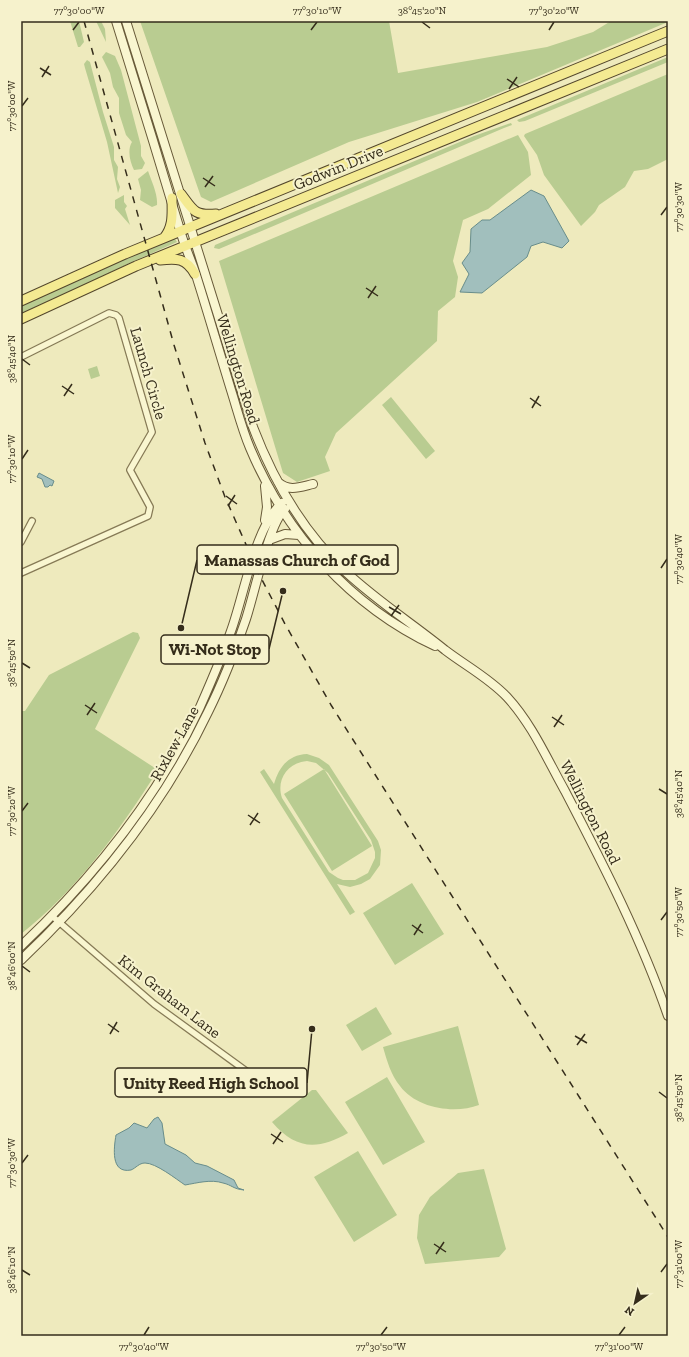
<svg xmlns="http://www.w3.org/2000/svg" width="689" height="1357" font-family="'Zilla Slab',serif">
<rect width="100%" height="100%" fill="#eeeabd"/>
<path fill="#b9cc91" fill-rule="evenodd" d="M70,21H79L84,42L80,47H78Z
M96,21H101L105,29L106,42Z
M140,21H389L398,73L547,47L593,32L611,21L668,22L477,102L349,142L211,202L201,197Z
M106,52L115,56L121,70L141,146V156L145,163L142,169L134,170C130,162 127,150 132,142L126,135L119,113V98L113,87L110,73L102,57Z
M668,57V62L525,121L519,122L517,120Z
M87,60L90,62L103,112L114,147V160L118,167L117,179L120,187L118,193L107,142L85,68L84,64Z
M668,74V159L648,169L634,171L625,187L599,205L595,212L581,226L544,175L537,155L524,136L525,134Z
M511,123L512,125L504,128L219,249L214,248L215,245L474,136Z
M518,135L528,152L531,175L488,209L463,220L453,261L458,277L455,297L438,311L437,341L336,433L325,457L330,471L297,482L283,473L219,261Z
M148,171C151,180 158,194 157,205L152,207L140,200L141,190L138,179Z
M124,195V202L127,206L125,209L130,225L115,208V200Z
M171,238L175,239L177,242L132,262L21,315V305Z
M97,366L100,376L91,379L88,369Z
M391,397L435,451L426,459L382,405Z
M133,632L138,633L140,638L95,729L158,770C120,830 77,890 21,934V711H25L49,675Z
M307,754L319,758L329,765L378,841L381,850L380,865L370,879L361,884L350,887L337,884L355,912L350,915L260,772L264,769L274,784C279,767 288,755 307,754ZM307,761L316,763L328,773L371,840L375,852V858L368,873L355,880H343L338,878L329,872L282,798C276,780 287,763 307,761Z
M324,769L372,846L332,871L284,794Z
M412,883L444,934L395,965L363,913Z
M376,1007L392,1034L362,1051L346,1025Z
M458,1026L479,1105C455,1114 417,1109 400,1086C391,1075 387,1061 383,1047Z
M387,1077L425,1142L383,1165L345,1102Z
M312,1090H316L348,1133C317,1151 295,1149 272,1122Z
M358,1151L397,1215L354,1242L314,1177Z
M484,1169L506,1249L499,1257L425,1264L417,1238L419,1215L430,1197L458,1173Z"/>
<path fill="#a1bfbd" stroke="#688d8b" d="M531,190L544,196L569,241L562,248L543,242L531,246L527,257L482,293L460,292L469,274L462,263L470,252L471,229L482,220H490Z
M39,473L54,481L52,486L50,485L48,487H45L42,479L37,477Z
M158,1117L162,1123L165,1144L186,1155L195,1163L207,1166L234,1180L238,1188L244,1190C233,1189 232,1185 223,1183C211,1179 197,1183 185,1185C176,1179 156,1163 145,1163C139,1163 136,1168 131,1170C110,1174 114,1147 116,1135L129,1128L134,1123L147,1128L154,1119Z"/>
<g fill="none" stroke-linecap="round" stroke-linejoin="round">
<defs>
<path id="street" d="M21,357L109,313L116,315L119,318L152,432L130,470L150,507L148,516L21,573
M21,542L32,521
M52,916L154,1004L275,1092"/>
<path id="secondary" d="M116,21C138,91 159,160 180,230C184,245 191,260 196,275C208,313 219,351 231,390C237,409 242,429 250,448C286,534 350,606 435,646
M126,21L253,427C274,482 303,532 346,572C377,601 413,624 445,650C466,666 489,678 507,697C532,724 547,759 565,791C603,864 641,938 668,1016
M278,482C289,492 300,487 313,484
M265,520L267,507L265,486
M269,540L285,534L299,535
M21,946C93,878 158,797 200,707C211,682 222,657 231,631C244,596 255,526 282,503
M21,960C97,888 163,806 208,712C223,682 235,651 246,619C254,595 269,523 285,509"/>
<path id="primary" d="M181,194C193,210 194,216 216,214
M164,238C174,226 172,213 172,198
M160,260C177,258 186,258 195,274
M21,301L125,254L668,31
M21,319L136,266L668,49"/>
</defs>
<use href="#street" stroke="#867a56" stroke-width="8"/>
<use href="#secondary" stroke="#685a39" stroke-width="10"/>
<use href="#primary" stroke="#53462b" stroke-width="11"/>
<use href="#street" stroke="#f9f6d0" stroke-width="5.5"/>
<use href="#secondary" stroke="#f9f6d0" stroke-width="8"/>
<use href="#primary" stroke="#f4ea92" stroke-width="9"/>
<path stroke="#352d1b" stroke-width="1.5" stroke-dasharray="7 7" stroke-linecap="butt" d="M84,21L174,345L205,443L225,497L259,574L285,624L331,705L668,1237"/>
</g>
<path fill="none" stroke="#352d1b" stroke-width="1.5" d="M422,22L430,28M73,30L79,22M311,30L317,22M549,30L554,22M40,68L51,75M42,77L49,66M507,79L519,87M509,89L517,77M22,106L28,98M203,178L215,186M205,187L213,176M661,215L667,207M366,288L378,296M368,298L376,286M22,359L30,365M62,386L74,394M64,396L72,384M530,398L541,406M532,408L539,396M22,459L28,450M226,496L237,504M228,506L235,495M661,568L667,559M389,607L401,614M391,616L399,605M22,663L30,668M85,705L97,713M87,715L95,703M552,717L564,725M554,727L562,715M659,789L667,794M22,811L28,803M248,815L260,823M250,825L258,813M661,920L667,912M412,925L423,933M414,935L421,924M22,966L30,972M108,1024L119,1032M110,1034L117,1022M575,1036L587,1043M577,1045L585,1034M659,1092L667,1098M271,1134L283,1142M273,1144L281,1132M22,1163L28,1155M434,1244L446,1252M436,1254L444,1242M22,1270L30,1275M661,1272L667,1264M144,1335L149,1327M381,1335L387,1327M619,1335L625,1327"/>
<g text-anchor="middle" stroke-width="4" stroke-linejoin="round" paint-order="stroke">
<g font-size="16" fill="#352d1b" stroke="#f6f2cc">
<text transform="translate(338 167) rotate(-22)" y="6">Godwin Drive</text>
<text transform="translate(239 369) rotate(73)" y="6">Wellington Road</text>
<text transform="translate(149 373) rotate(74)" y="6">Launch Circle</text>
<text transform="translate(174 743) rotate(-61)" y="6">Rixlew Lane</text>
<text transform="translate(591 812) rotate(63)" y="6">Wellington Road</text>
<text transform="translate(170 996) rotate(38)" y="6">Kim Graham Lane</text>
</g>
</g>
<path fill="none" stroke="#352d1b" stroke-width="1.5" d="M181 628L197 560M283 591L269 649M312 1029L307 1083"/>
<g fill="#352d1b" stroke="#f6f2cc" stroke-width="1.5">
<circle cx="181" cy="628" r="4"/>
<circle cx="283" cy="591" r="4"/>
<circle cx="312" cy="1029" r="4"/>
</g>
<g fill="#f6f2cc" stroke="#352d1b" stroke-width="1.5">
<rect x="197" y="545" width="201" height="29" rx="4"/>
<rect x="161" y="635" width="108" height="29" rx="4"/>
<rect x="115" y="1068" width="192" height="29" rx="4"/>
</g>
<g font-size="17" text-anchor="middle" font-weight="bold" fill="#352d1b">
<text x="297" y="566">Manassas Church of God</text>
<text x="215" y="655">Wi-Not Stop</text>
<text x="211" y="1089">Unity Reed High School</text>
</g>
<rect width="689" height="1357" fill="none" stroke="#f6f2cc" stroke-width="44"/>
<g transform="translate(635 1303) rotate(214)" stroke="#f6f2cc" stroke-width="3" paint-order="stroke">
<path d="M0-3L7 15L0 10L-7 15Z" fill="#352d1b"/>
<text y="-6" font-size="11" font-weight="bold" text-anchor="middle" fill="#352d1b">N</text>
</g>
<rect x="22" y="22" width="645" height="1313" fill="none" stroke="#352d1b" stroke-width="1.5"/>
<g font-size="10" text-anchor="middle" fill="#352d1b">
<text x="79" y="14">77°30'00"W</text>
<text x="317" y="14">77°30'10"W</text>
<text x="422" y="14">38°45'20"N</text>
<text x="554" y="14">77°30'20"W</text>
<text transform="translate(11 106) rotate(-90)" y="4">77°30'00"W</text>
<text transform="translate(678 207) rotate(-90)" y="4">77°30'30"W</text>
<text transform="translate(11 359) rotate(-90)" y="4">38°45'40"N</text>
<text transform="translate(11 459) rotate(-90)" y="4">77°30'10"W</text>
<text transform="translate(678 559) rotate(-90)" y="4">77°30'40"W</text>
<text transform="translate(11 663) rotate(-90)" y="4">38°45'50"N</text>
<text transform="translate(678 794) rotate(-90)" y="4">38°45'40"N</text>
<text transform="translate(11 811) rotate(-90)" y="4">77°30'20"W</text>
<text transform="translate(678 912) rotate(-90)" y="4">77°30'50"W</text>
<text transform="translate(11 966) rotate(-90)" y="4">38°46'00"N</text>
<text transform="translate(678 1098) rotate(-90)" y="4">38°45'50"N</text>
<text transform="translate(11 1163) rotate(-90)" y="4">77°30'30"W</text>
<text transform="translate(678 1264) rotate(-90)" y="4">77°31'00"W</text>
<text transform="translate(11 1270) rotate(-90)" y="4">38°46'10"N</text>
<text x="144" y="1350">77°30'40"W</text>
<text x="381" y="1350">77°30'50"W</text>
<text x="619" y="1350">77°31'00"W</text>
</g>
</svg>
